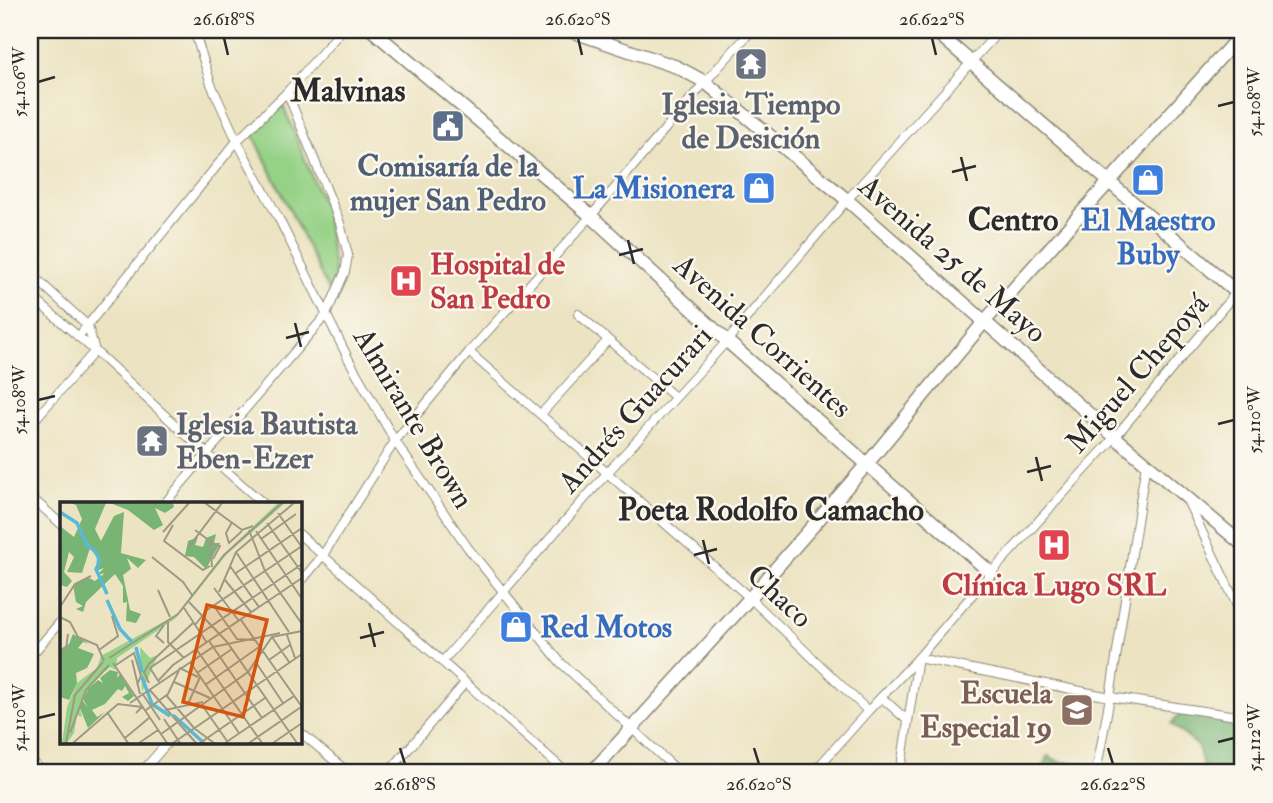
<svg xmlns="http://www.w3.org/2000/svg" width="1273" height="803" font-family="'IM FELL Double Pica',serif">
<rect width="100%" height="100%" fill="#fbf7ec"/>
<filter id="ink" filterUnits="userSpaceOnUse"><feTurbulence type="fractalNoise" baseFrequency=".0143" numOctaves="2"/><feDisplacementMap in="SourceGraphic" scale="14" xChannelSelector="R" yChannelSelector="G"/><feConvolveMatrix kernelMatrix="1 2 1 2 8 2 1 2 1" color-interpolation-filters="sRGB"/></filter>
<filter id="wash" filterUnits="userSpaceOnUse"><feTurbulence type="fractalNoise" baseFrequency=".00686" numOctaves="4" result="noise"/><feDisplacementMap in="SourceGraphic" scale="28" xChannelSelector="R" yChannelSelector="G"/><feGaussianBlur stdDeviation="1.57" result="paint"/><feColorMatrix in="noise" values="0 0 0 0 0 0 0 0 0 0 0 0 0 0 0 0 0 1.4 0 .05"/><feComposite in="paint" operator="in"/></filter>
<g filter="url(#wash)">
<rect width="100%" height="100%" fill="#ebe3c1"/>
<path fill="#95d287" stroke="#607e59" stroke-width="2" d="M283,105L325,209L335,276L329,291L253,134Z"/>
<path fill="#78b474" stroke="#527050" stroke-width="2" d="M1185,710L1243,723V773H1219L1204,770L1198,746L1171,724Z
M1048,756L1059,762L1088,764L1089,773H1042L1041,771Z"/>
</g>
<g filter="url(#ink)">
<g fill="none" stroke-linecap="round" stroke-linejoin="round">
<defs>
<path id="street" d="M194,30L211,84L237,141L279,219L349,360L395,441L468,548L561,663L680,773
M30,273L88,326L95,351
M30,295L95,351L208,455L264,504
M578,314L675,397
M78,337L237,141L287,92L342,30
M469,352L750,598L868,711
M541,414L608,340
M30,425L95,351
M30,496L61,524
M1187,500L1243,618
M164,504L326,315L345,272L348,255L340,223L287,92
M299,534L567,773
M299,584L323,555L395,441L469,352L591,216L705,82L752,30
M30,657L61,621
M918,658L1110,697L1243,717
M442,662L608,472L727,341L847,200L1000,30
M881,697L908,721
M299,731L349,773
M30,759L44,773
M141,773L168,742
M388,773L465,683
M813,773L868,711L918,658L991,573L1115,437L1243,284
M900,773L918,658
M1096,773L1110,697L1146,463"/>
<path id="secondary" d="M372,30L591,216L727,341L991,573
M568,30L677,67L705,82L847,200L1115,437L1243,545
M934,30L1243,298
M591,773L750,598L867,464L984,322L1243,32"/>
</defs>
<use href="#street" stroke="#8b8776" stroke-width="10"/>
<use href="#secondary" stroke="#8b8776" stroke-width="15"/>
<use href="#street" stroke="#fff" stroke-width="8"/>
<use href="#secondary" stroke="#fff" stroke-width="12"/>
</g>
</g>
<path fill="none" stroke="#2b2b2b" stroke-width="2.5" d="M224,38L228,55M578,38L582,55M932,38L936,55M38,82L55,77M1218,106L1234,102M961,157L967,181M952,172L976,166M628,240L634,264M619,255L643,249M295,323L301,347M286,338L309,332M38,400L55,396M1218,424L1234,420M1036,457L1042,481M1027,472L1051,466M703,540L709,564M694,555L717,549M369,623L375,647M360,638L384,632M38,718L55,714M1218,742L1234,738M400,748L405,764M754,748L759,764M1108,748L1113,764"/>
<defs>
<symbol id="temple-square" viewBox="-11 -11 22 22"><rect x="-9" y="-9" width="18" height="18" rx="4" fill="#6b7280" stroke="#fbf7ec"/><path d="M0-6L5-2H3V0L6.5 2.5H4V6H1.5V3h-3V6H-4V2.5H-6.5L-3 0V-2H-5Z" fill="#fff"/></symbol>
<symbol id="civic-square" viewBox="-11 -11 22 22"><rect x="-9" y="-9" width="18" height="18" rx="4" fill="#5c6f8a" stroke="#fbf7ec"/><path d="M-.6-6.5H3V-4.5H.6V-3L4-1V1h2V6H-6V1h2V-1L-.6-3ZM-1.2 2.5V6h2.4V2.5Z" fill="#fff"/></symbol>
<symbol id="shop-square" viewBox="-11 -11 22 22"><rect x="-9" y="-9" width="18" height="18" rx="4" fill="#3f7fe0" stroke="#fbf7ec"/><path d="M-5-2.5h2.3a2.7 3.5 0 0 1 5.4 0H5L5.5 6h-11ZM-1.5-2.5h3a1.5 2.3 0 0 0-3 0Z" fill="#fff"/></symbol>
<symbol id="hospital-square" viewBox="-11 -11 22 22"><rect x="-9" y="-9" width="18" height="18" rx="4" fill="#e0444e" stroke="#fbf7ec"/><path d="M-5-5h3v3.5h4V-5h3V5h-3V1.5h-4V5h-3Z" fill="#fff"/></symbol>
<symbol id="school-square" viewBox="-11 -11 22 22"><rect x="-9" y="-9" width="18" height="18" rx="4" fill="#8d6e63" stroke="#fbf7ec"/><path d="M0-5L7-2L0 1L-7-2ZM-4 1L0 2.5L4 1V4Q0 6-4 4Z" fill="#fff"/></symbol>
</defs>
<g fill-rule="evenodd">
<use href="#temple-square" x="732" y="45" width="38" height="38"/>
<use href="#civic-square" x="429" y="107" width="38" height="38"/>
<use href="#shop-square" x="1129" y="161" width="38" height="38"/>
<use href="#shop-square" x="740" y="169" width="38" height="38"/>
<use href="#hospital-square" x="387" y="262" width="38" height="38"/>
<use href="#temple-square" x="133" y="422" width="38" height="38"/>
<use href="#hospital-square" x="1035" y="526" width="38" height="38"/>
<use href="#shop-square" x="497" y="608" width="38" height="38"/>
<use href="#school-square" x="1058" y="691" width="38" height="38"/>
</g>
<g text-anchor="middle" stroke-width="5" stroke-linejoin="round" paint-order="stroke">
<g font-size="30" font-weight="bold" fill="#5b616d" stroke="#fbf7ec">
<text x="751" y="114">Iglesia Tiempo<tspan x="751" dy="34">de Desición</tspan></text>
<text x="176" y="434" text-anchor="start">Iglesia Bautista<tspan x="176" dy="34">Eben-Ezer</tspan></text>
</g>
<g font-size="30" font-weight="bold" fill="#4e5e75" stroke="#fbf7ec">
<text x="448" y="176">Comisaría de la<tspan x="448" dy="34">mujer San Pedro</tspan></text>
</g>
<g font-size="30" font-weight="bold" fill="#366cbe" stroke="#fbf7ec" text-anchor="end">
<text x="734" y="198">La Misionera</text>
<text x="1148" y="230" text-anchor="middle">El Maestro<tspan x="1148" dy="34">Buby</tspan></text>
<text x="540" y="637" text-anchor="start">Red Motos</text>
</g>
<g font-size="30" fill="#2b2b2b" stroke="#fbf7ec">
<text transform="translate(953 259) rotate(41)" y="10">Avenida 25 de Mayo</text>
<text transform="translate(763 336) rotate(42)" y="10">Avenida Corrientes</text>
<text transform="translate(1137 373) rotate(-49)" y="10">Miguel Chepoyá</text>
<text transform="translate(635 409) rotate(-48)" y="10">Andrés Guacurari</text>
<text transform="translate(414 418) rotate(59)" y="10">Almirante Brown</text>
<text transform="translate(780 596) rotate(43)" y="10">Chaco</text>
</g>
<g font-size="30" font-weight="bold" fill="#be3a42" stroke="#fbf7ec" text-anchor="start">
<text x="430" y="274">Hospital de<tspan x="430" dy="34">San Pedro</tspan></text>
<text x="1054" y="595" text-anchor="middle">Clínica Lugo SRL</text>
</g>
<g font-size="30" font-weight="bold" fill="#785e54" stroke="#fbf7ec" text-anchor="end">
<text x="1052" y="703">Escuela<tspan x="1052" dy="34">Especial 19</tspan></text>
</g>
<g font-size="32" font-weight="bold" fill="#2b2b2b" stroke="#fbf7ec">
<text x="348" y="101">Malvinas</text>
<text x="1013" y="230">Centro</text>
<text x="771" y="520">Poeta Rodolfo Camacho</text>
</g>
</g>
<g transform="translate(60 502)">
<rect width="242" height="242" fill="#ebe3c1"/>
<path d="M218,1H225L167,52L116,116L57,156L56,168L50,165L31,182L19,204L22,215L17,213L14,231L7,241H2L7,205L17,181L37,166L41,154L116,113L167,49ZM80,145L90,156L98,153L82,190Z" fill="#95d287"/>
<path d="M10,1H46L35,27L41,39L54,14L64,10L61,51L86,58L78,66L67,56L71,67L63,73L70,108L81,112L76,121L66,119L67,100L63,101V84L55,72L26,100L23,110L16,107L23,104L16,100L13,83L29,76L35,79L45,71L37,73L44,66L36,69L37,55L30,46L22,71L7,70L14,55L9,50L4,70L12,79L7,85L0,83V24L14,35L22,17L16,3ZM50,1H113L114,5L105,11L95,6L103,23L94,28L68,8ZM156,32L154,41H160L146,67L134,55L125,54L128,39L138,35L135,43L143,45L146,36ZM13,132L29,142L23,140L18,146L34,152L27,166L16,171L17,181L9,198L0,195V147L9,142ZM50,168L58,170L57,176L60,172L74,194L68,199L62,195L69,191L65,184L62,189L58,187L45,202L32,208L37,215L45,210L28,226L19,204L23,199L28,206L23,197L29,186L38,178L43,181L40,176Z" fill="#78b474"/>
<path fill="none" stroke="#58bad6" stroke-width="3.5" d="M0,10L17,21L27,43L35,49L40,59L36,67L47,92M47,98L60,127L72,140M76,145L82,170M82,175L92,202L110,214M113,213L144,241"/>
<path fill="none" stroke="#9e9985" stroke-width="2" d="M145,1L182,28L193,24M218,11L241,44M172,20L166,31L169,41L182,29M207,21L242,71M113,23L104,39L143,68L150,64M135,28L150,39L152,65M189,28L205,69L242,122M196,29L242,97M103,30L129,1M201,37L236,12M150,40L160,44L153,57M128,46L162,1M176,50L229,130M92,55L123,80L132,93M170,64L199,105M176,71L242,26M165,78L191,110M154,86L179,119M98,88L110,115M159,90L176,50L234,1M129,100L167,140L237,241M154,104L177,137L195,138M0,105L15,82L31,74M124,106L147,141M0,115L10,120L18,135L37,143L44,159M181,118L242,205M108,120V140L124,156M104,123L96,134L104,141M135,123L147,108L242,44M227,133L235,156M212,135L229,160M149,139L202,216M0,147H6L8,132M39,148L58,134L52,114M137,148L202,241M49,156L118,112L164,53L222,1M72,158L80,192M209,158L230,143M195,159L223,201M130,160L179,231M53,161L107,241M56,163L74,151L81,174L77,183M137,171L172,147M98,179L113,163L242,76M99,180L90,166L242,62M114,180L150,196M89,181L84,170L89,162L133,121M145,183L199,145M89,187L136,241M82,191L100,218M106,193L134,226L154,241M70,201L153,145L220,131M128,202L140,175M142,203L167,239M86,208L108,192L120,166L138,175M105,208L143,200M47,210L68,241M104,217L120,241M10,231L26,188L49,163M101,232L188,170L212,135L242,129M65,236L89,216M6,241L15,193L43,160M13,241L58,202L82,205L76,211M79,241L98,228M113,241L242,152M140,241L205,196M165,241L234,194M189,241L241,205M213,241L242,221"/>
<path fill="#d5540f" fill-opacity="0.15" stroke="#d5540f" stroke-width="3.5" d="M147,103L207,118L183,215L123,200Z"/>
<rect width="242" height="242" fill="none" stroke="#2b2b2b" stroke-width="3.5"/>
</g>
<rect width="1273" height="803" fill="none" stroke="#fbf7ec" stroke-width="77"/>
<rect x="38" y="38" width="1196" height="726" fill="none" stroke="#2b2b2b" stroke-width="2.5"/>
<g font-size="18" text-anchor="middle" fill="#2b2b2b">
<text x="224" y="25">26.618°S</text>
<text x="578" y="25">26.620°S</text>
<text x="932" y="25">26.622°S</text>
<text transform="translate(19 82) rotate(-90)" y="6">54.106°W</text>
<text transform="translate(1254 102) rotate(-90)" y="6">54.108°W</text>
<text transform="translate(19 400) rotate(-90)" y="6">54.108°W</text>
<text transform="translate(1254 420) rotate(-90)" y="6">54.110°W</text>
<text transform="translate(19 718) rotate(-90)" y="6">54.110°W</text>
<text transform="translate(1254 738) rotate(-90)" y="6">54.112°W</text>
<text x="405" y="790">26.618°S</text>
<text x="759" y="790">26.620°S</text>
<text x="1113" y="790">26.622°S</text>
</g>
</svg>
